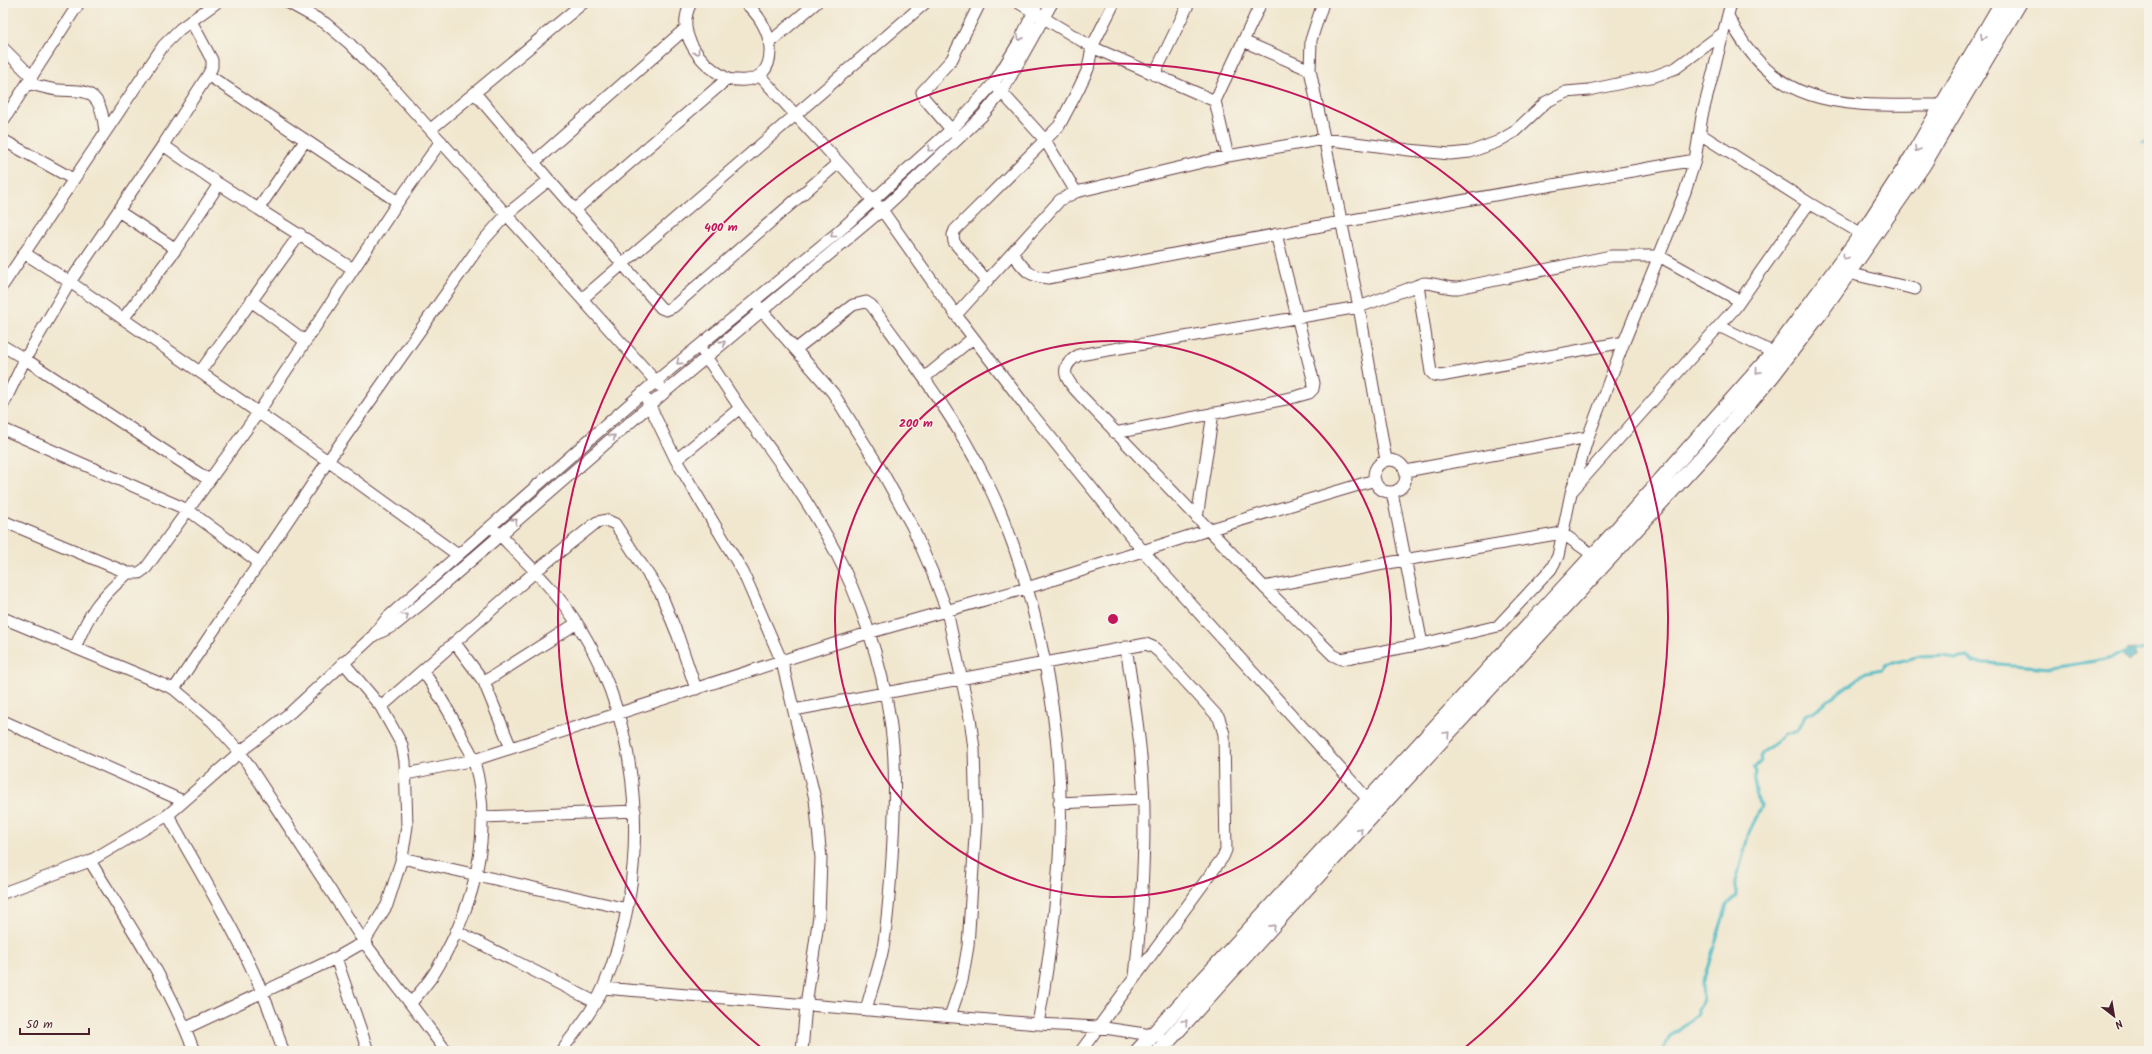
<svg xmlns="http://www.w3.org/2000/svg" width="2152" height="1054" font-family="Kalam,sans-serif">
<defs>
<pattern id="water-waves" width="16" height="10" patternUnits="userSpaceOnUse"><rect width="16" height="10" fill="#4ebcc6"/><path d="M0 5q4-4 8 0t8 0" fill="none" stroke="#4398a1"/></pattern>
</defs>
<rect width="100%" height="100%" fill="#f7f3e8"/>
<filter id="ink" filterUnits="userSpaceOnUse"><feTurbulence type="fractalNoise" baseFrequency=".025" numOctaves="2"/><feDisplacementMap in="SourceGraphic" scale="8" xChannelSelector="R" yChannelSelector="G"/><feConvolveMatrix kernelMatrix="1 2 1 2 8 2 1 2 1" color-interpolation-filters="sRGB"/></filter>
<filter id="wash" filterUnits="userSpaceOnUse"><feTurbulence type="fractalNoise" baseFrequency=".012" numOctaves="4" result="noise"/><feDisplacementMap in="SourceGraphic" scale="16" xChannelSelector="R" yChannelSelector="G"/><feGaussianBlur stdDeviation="0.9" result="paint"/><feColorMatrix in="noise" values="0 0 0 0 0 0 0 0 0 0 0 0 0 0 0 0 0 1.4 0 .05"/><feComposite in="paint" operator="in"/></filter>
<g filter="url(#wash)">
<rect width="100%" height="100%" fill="#f1e7cf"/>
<path fill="url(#water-waves)" stroke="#4c6e78" d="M2135,649V658L2128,663L2122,655L2127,650Z"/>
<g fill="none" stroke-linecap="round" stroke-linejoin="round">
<path stroke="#4ebcc6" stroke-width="3" d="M2143,142L2149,143
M2132,652L2149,648
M1661,1051C1666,1047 1666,1042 1670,1037C1672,1035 1696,1015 1698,1014V1009L1703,1000L1702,985L1727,905L1736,896V882L1749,832L1762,806C1753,795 1753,786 1756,772L1754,768L1761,761L1760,757C1766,746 1778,743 1785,734C1798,734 1801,725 1805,715L1814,711L1866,672L1882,669L1885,665L1920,656L1945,655L1955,659L1968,657L1972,662L2051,668L2096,661L2124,654"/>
</g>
</g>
<g filter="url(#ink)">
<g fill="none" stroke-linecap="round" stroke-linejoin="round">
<defs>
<path id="minor" d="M289,3L325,23L349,43L393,88L660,386
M691,3C675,33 699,63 726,78C729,80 734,80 738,80C760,82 771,69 770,48C769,31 758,13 745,3
M1019,3L1092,47L1215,101
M1323,3L1311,40L1310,70L1359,307L1386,460
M1731,3L1702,116L1695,160L1685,192L1624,342L1588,437L1571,493L1558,556L1551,569L1498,626L1422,644L1341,659L1333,655L1264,587L1083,398C1069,383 1054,369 1079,355L1359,307L1424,283C1436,283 1447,289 1458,288L1611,256H1659L1740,301
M1728,16C1777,114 1847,105 1943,105
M1243,41L1310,70
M770,42L816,3
M3,48L32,77
M1154,75L1189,3
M761,77L882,210L956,315L1027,408L1142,550L1373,805
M28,83C38,86 48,89 58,90C67,91 76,90 84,92C101,96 103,116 105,131
M997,87L1045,140L1076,192
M475,93L549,180L661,308L666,310L673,307L838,163
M3,121L79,3
M431,129L583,3
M955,134L924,98L922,92L952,59L980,3
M1700,134L1809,203L1862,234
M3,140L73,179
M1228,156L1215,101L1261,3
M534,162L685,29
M219,184L353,269
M398,202L441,141
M259,208L305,141
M575,210L727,79
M118,211L176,249
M24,253L70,282L328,461L458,555
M1012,253C1025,269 1026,276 1048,278L1341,222L1695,160
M1848,273L1915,289
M987,281L954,242L953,235L955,230L1059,126L1078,90L1088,69L1092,47L1114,3
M3,285L163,46L180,29L216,3
M1418,285L1431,372L1434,375L1441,376L1624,342
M582,299L925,3
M251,301L305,341
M757,305L833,393L884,475L912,526L933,574L947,611L970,718L974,749L976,821L968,946L962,981L950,1016
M956,315L1060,200L1076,192L1228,156L1324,139L1409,150L1450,154L1470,152L1497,142L1514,132L1546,102L1566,92L1589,90L1655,76L1676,68L1723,33
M123,319L176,249L219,184L163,145
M1719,326L1774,353
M3,346L25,359L209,480
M796,349L853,305L866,302L871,305C913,362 956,419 987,482C1036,582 1064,726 1060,837C1058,900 1049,962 1038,1024
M703,352L740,408
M200,372L300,234
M924,378L973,338
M647,400L676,460L740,408C777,458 815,509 842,565C868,619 888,686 893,745C896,782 894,821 892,858C890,888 888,918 883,948C879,969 871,990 866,1010
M3,405L25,359L70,282L163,145L208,75L212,67V60L191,21
M3,429L188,510L260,563
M1115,433L1291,398L1309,393L1313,389L1314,383L1276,234
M1374 476a16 16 0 1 1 32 0a16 16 0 1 1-32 0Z
M676,460L743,572L782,662L815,799L821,858L819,916L806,1005L802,1051
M1406,471L1588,437
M1573,490L1735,308L1809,203
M1392,492L1422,644
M1197,518L1213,413
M3,521L128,573H139L146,568L258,413L398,202L208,75
M496,531C526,562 557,591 580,628C645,732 651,877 603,988C593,1011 576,1031 561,1051
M1264,587L1404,560L1562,533L1593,555
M3,618L174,689L212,721L240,752L364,942L446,1051
M377,634L395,625L421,604L665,392L882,210L959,138L983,115L1002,92L1052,3
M455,643L484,682L511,748
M1126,647C1135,706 1145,765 1144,825C1144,876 1140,927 1135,977
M75,648C90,611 98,600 128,573
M484,682L577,623
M174,689L328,461L483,241L507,214L549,180
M381,707L536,571L597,522L606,520L615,524L661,594L678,636L696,689
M794,710L1146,644L1153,647L1159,652L1219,718L1224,734L1226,850L1223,857L1081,1051
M3,721L183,801
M406,774L474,760L868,633L1027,588L1208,530L1375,480
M1059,803L1143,799
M168,815C210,891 259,966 283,1051
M483,817L635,811
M402,858L627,909
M90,861C128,923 169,983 194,1051
M3,893L90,861L168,815L240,752L291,712L373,636L388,617L491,526L656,381L837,233L956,125L994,83L1019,42L1038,3
M456,931L595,1002
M336,958L368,1051
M603,988L1038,1024L1098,1027L1158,1036
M411,1003C420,992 431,980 438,967C475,904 494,832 474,761C472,753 467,746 463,739C452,715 438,693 423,671
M186,1028L336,958L364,942L387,905L402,858L407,826L405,761L402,745L381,707L343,662"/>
<path id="secondary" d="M1138,1051L1615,532L1778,348L1862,234L1912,157L2002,3
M1159,1051L1378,809L1708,451L1771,377L1820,313L1923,165L2019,3"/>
</defs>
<use href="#minor" stroke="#633d44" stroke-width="13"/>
<use href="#secondary" stroke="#633d44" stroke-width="17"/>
<use href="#minor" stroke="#fff" stroke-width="11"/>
<use href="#secondary" stroke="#fff" stroke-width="15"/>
</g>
<defs><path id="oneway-chevron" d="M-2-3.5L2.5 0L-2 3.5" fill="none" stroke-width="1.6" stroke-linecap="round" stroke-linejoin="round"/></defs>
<g stroke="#ae9aa0">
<use href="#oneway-chevron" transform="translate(1983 37) rotate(120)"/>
<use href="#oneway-chevron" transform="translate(1020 38) rotate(117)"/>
<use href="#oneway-chevron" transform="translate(697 52) rotate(54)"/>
<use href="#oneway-chevron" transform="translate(930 149) rotate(137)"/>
<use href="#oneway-chevron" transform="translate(1917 149) rotate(121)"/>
<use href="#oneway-chevron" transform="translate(833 235) rotate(142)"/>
<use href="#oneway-chevron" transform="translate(1845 257) rotate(126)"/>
<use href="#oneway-chevron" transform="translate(723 343) rotate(-40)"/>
<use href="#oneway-chevron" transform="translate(679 362) rotate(140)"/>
<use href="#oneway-chevron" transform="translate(1758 371) rotate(131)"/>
<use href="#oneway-chevron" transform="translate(613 437) rotate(-41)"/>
<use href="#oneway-chevron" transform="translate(515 521) rotate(-41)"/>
<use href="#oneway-chevron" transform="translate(406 616) rotate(-40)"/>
<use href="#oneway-chevron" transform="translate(1447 734) rotate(-47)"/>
<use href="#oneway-chevron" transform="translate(1360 830) rotate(-48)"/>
<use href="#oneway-chevron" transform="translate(1273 927) rotate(-47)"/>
<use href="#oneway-chevron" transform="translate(1185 1022) rotate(-47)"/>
</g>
</g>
<g fill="none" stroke="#c2185b" stroke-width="2">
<circle cx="1113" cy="619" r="278"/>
<path d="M764 1050A555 555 0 1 1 1462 1050"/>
</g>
<circle cx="1113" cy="619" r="6" fill="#c2185b" stroke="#f7f3e8" stroke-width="2"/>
<g font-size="12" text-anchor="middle" font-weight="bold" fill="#c2185b" stroke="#f7f3e8" stroke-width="3" stroke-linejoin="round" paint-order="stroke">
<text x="721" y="231">400 m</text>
<text x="916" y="427">200 m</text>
</g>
<rect width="2152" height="1054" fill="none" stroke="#f7f3e8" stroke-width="16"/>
<g transform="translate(2114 1016) rotate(149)" stroke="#f7f3e8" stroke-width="3" paint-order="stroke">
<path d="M0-3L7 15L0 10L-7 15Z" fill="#4a1f2b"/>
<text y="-6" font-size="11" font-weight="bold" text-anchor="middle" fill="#4a1f2b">N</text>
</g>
<path d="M20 1028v6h69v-6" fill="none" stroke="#4a1f2b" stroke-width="2"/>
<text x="26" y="1028" font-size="12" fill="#4a1f2b" stroke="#f7f3e8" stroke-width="3" paint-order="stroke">50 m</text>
</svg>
